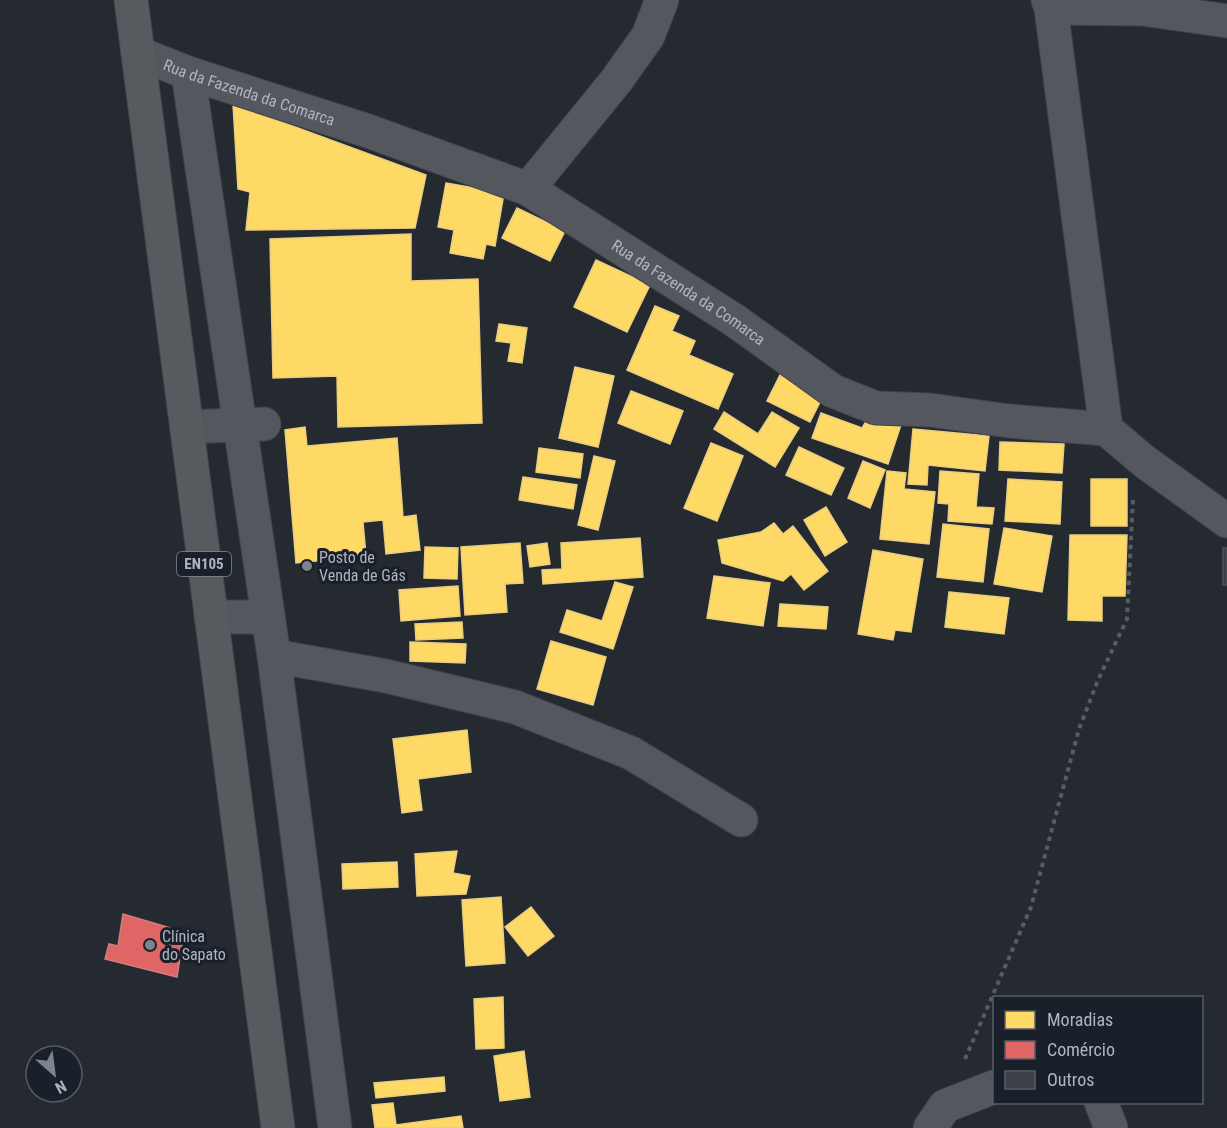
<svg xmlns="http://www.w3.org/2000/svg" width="1227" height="1128" font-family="'Roboto Condensed',sans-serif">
<rect width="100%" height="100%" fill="#252930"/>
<path fill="#ffd966" stroke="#e7ce81" stroke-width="1.5" d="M233,104L426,175L415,228L246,230L250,192L238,189Z
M446,183L504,193L495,246L486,244L483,259L450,253L454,230L438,227Z
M517,208L565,231L550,261L502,238Z
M411,234V281L478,279L482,423L338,427L337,376L273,378L270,239Z
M596,260L650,285L627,332L574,307Z
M655,306L679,316L672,331L695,341L689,355L733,374L718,409L627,370Z
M499,324L527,328L522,363L508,361L511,343L496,341Z
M575,367L614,376L598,447L559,438Z
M780,375L823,396L810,422L767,401Z
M631,391L683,411L670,444L618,423Z
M844,406L901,425L888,464L812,438L821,413L862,428L866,421L842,412Z
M724,412L758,434L772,412L799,428L775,467L714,429Z
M305,427L307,446L397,438L403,517L416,515L420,550L386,554L383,520L363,522L366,556L296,563L285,430Z
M913,429L989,436L985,471L928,465L927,485L908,484Z
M1000,442L1064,444L1062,473L999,470Z
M711,443L743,456L717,521L684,508Z
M799,447L844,468L831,495L786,475Z
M539,448L583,454L580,478L536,472Z
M594,456L615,461L598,530L578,525Z
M863,461L885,470L870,508L848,498Z
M887,471L906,473L904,489L935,492L929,544L880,539Z
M940,471L979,474L976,507L994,508L992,524L948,521L949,504L938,503Z
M523,477L577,485L573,509L519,500Z
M1008,479L1062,482L1060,524L1005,521Z
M1091,479H1127V526H1091Z
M826,507L847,542L825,556L804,520Z
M774,523L783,534L793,526L828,571L804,590L791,574L783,581L722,563L718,540L761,532Z
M943,524L989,529L983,582L937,577Z
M1004,528L1052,536L1042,592L994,584Z
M1070,535H1127L1125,596H1102V621L1068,620Z
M640,538L643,577L543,584L542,570L562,569L561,543Z
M520,543L523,583L505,584L507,612L465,615L461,547Z
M547,543L550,564L530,567L527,546Z
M425,547L458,548L457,579L424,578Z
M873,550L923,559L911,632L895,630L893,640L858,634Z
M714,576L770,583L763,626L707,618Z
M615,582L633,587L613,649L560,632L567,610L602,621Z
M458,586L460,616L401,621L399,590Z
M949,592L1009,598L1004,634L945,627Z
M780,604L828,607L826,629L778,626Z
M462,622L463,638L416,640L415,624Z
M551,641L606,657L593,705L537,689Z
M410,642L466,644L465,663L410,661Z
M467,730L471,772L418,779L422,810L402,813L393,739Z
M457,851L453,873L470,876L466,894L417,896L415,854Z
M397,862L398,887L343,889L342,864Z
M501,897L505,963L466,966L462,900Z
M531,907L554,936L528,956L505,927Z
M503,997L504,1048L476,1049L474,999Z
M524,1051L530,1097L500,1101L494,1056Z
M444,1077L445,1091L376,1098L374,1083Z
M393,1103L396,1125L461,1116L463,1128H375L372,1105Z"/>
<path fill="#e06666" stroke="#d17e81" stroke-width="1.5" d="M123,914L184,932L177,977L105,959L109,944L118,946Z"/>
<path fill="#3d4046" stroke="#4d5157" stroke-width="1.5" d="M1223,548H1227V585H1223Z"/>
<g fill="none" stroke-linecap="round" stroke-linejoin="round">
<defs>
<g id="minor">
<path d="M1048,0L1051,8L1106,429"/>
<path d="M1051,8L1142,9L1227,21"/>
<path id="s1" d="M138,53L188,73L368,131L528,189L734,320L833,391L876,408L930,410L1009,421L1106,429L1145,462L1227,521"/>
<path d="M188,73L274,656L335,1128"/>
<path d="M528,189L616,81L648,36L662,0"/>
<path d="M187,427L264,424"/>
<path d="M211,617H268"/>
<path d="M274,656L386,676L515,707L631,753L741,820"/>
<path d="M1101,1102L1111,1128"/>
<path d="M930,1128L945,1106L994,1087"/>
</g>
<path id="major" d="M131,0L278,1128"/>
</defs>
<use href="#minor" stroke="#414449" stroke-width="35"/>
<use href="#major" stroke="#42464d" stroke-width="35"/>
<path stroke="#585c62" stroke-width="4" stroke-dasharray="4.5 4.5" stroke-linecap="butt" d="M965,1059L1031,907L1079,729L1098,680L1127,619L1133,499"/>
<use href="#minor" stroke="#54575e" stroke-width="33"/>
<use href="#major" stroke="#575a5f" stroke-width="33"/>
</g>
<g fill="#7e848e" stroke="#1a2029" stroke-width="2">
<circle cx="307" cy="566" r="6"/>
<circle cx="150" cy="945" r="6"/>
</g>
<g text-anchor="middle" stroke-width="6" stroke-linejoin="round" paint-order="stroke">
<rect fill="#1a2029" stroke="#828893" stroke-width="1.5" x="177" y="552" width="54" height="24" rx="4.5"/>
<g font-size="15" font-weight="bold" fill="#aeb5c1">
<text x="204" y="569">EN105</text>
</g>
<g font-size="16" fill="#aeb5c1" stroke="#1a2029">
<text dy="6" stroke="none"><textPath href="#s1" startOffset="118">Rua da Fazenda da Comarca</textPath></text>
<text dy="6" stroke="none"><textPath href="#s1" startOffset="604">Rua da Fazenda da Comarca</textPath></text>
</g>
<g font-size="16" fill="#aeb5c1" stroke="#1a2029" text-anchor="start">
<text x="319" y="563">Posto de<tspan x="319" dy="18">Venda de Gás</tspan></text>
<text x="162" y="942">Clínica<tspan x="162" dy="18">do Sapato</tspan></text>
</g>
</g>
<rect x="993" y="996" width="210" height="108" fill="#1a2029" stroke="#555c66" stroke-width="1.5"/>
<rect x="1005" y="1011" width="30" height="18" fill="#ffd966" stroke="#555c66" stroke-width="1.5"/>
<text x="1047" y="1026" font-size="18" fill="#aeb5c1">Moradias</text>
<rect x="1005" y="1041" width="30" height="18" fill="#e06666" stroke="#555c66" stroke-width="1.5"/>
<text x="1047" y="1056" font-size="18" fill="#aeb5c1">Comércio</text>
<rect x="1005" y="1071" width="30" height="18" fill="#3d4046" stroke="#555c66" stroke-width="1.5"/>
<text x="1047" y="1086" font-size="18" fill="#aeb5c1">Outros</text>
<g transform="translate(54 1074) rotate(152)"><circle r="28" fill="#1a2029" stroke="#555c66" stroke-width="1.5"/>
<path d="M0-4.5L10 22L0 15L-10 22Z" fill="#7e848e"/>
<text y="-9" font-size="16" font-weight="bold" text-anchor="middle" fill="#aeb5c1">N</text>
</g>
</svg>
